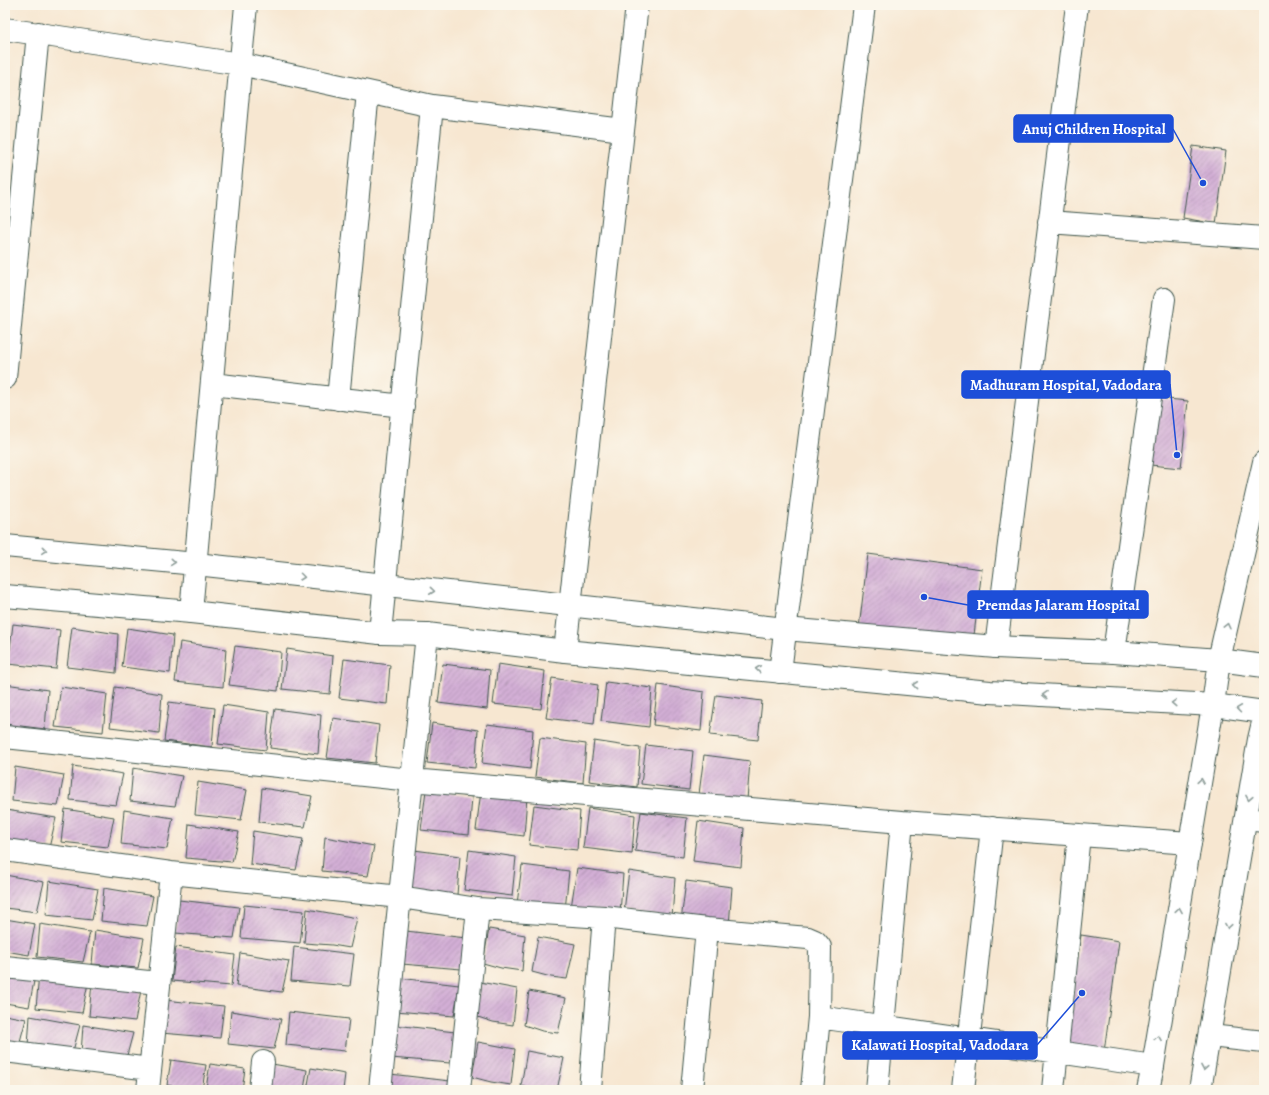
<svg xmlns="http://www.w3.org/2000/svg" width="1269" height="1095" font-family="Alegreya,serif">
<defs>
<pattern id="building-hatch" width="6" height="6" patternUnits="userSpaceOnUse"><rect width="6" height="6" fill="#d3afd6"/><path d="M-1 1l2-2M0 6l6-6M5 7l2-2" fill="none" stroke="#ab90ae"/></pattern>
</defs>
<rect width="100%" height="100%" fill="#fbf7ec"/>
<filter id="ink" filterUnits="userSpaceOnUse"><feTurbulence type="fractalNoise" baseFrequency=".025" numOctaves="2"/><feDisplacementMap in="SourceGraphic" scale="8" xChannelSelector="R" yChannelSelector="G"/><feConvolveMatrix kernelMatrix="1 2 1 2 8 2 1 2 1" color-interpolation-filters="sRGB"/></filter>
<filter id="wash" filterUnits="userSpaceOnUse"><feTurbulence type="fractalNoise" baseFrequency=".012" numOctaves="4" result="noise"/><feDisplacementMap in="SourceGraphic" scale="16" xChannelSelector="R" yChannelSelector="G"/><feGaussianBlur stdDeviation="0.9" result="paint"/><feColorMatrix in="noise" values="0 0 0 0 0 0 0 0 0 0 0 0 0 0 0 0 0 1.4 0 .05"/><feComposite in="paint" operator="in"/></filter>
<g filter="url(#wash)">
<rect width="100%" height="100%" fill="#f7e7d1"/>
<g id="blocks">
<path fill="url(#building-hatch)" d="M1193,146L1226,151L1216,224L1183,218Z
M1157,398L1188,401L1181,468L1150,465Z
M868,554L982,569L973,643L859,628Z
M13,624L60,630L56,669L8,664Z
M72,627L118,634L116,673L67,667Z
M127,628L173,635L170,673L122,667Z
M180,642L226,649L223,687L175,682Z
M235,646L281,652L278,691L229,685Z
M287,649L333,656L330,694L282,689Z
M344,659L390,665L387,704L339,698Z
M443,664L490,670L487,709L438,703Z
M498,664L545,671L541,709L493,704Z
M552,678L598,685L594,724L546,718Z
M606,682L652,688L649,727L601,721Z
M5,684L48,690L45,729L5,724Z
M658,685L704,692L701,731L653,725Z
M61,687L107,694L103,732L55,727Z
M115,687L162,694L159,733L110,727Z
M716,695L762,701L758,740L710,735Z
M169,702L215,708L212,747L164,741Z
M223,705L269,712L266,750L218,744Z
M275,709L321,715L318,754L270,748Z
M333,718L379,725L375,763L327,758Z
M432,723L478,730L475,768L427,763Z
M487,724L533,730L530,769L482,763Z
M540,738L586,744L583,783L535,777Z
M594,741L640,748L637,787L589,781Z
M646,745L693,751L689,790L641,784Z
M704,755L750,761L747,800L699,794Z
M73,766L123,774L116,805L70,800Z
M15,767L64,775L58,806L12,801Z
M133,768L182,776L175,806L130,801Z
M198,782L247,790L241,820L195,815Z
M262,788L312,796L305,827L259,822Z
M426,790L472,797L469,835L421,830Z
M481,791L527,797L524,836L476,830Z
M534,805L580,811L577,850L529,845Z
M588,808L635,815L632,854L583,848Z
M65,809L114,817L108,847L61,842Z
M6,810L56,818L49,848L5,843Z
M124,810L173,818L167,849L121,844Z
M641,812L687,818L683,857L635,851Z
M698,821L744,828L741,867L693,861Z
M189,824L239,832L232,862L186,858Z
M253,831L303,839L296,870L250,864Z
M325,837L374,846L368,876L322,871Z
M414,850L460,856L457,895L409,889Z
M469,850L516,857L512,896L464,890Z
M522,865L569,871L565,910L517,904Z
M577,868L623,874L620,913L571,908Z
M629,871L675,878L672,917L624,911Z
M5,875L44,882L37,912L5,908Z
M49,881L98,889L92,920L46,915Z
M686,881L732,887L729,926L681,921Z
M104,888L153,896L147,926L101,921Z
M179,900L239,907L234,938L175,933Z
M244,905L304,911L300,943L241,938Z
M307,909L357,918L350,948L332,945L304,943Z
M5,919L35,924L29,955L5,951Z
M40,924L90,932L83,962L37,957Z
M489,929L525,935L522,971L501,968L483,963Z
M95,930L144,938L138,968L92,964Z
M406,931L466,938L461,969L402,964Z
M1081,935L1119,941L1104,1052L1065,1046Z
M538,937L575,944L567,979L551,977L532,972Z
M176,947L235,955L231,986L172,981Z
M294,947L354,954L350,986L291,981Z
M240,953L289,961L282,992L236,986Z
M5,971L35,976L29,1007L5,1003Z
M39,974L88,983L82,1013L36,1008Z
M399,978L459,985L454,1016L396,1011Z
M92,982L141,990L135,1021L89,1016Z
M480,982L517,989L513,1025L493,1022L475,1016Z
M529,991L566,998L558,1033L542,1031L524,1025Z
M164,1000L224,1006L220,1038L161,1033Z
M231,1011L281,1019L274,1049L228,1044Z
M289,1012L349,1019L345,1051L286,1045Z
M5,1015L26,1019L19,1045L5,1044Z
M30,1016L80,1025L73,1051L28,1046Z
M83,1025L133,1033L126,1059L81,1054Z
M395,1025L455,1032L450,1063L391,1058Z
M478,1042L515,1049L511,1085L491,1082L472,1077Z
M527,1051L564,1058L557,1090H537L521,1086Z
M171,1060L206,1065L202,1090H194L167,1085Z
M210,1064L245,1069L242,1090H214L206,1088Z
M272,1064L307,1070L304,1090L268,1089Z
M311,1068L345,1074L343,1090H307Z
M390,1074L450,1081L449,1090H389Z"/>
</g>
</g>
<g filter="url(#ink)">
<use href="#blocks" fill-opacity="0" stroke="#3f564c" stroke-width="1"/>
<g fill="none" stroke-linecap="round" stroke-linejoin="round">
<defs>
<path id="minor" d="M5,29L240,64L432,106L623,130
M1049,222L1264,238
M5,378L38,33
M212,384L403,406
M338,399L368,92
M191,612L246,5
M380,633L432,106
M996,647L1077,5
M565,651L637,5
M1114,652L1164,299
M780,672L864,5
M5,737L411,780L902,822L1190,843
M1246,819L1264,821
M5,850L171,873L400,897L478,909L604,917L707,929L808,938L815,941L820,947L819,1017L812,1090
M5,967L158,983
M819,1017L1153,1066
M1210,1036L1264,1042
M5,1051L150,1069
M148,1090L171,873
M260,1090L263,1062
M380,1090L427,634
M459,1090L478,909
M590,1090L604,917
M692,1090L707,929
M877,1090L902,822
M963,1090L992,828
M1053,1090L1079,835"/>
<path id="tertiary" d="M5,546L196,564L785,629L996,647L1114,652L1219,660L1264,666
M5,596L191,612L380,633L427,634L565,651L990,692L1213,705L1264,712
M1148,1090L1153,1066L1213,705L1219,660L1264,462
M1200,1090L1259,739L1264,718"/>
</defs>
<use href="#minor" stroke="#3f564c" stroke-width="24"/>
<use href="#tertiary" stroke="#3f564c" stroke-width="24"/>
<use href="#minor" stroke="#fff" stroke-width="22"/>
<use href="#tertiary" stroke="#fff" stroke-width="22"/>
</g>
<defs><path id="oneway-chevron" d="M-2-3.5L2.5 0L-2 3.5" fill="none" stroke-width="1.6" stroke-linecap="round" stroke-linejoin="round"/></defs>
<g stroke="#8f9e9a">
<use href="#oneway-chevron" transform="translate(44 550) rotate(5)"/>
<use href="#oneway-chevron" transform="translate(173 562) rotate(5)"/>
<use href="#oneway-chevron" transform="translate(302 577) rotate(7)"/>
<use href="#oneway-chevron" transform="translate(432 591) rotate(6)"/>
<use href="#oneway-chevron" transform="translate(1227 626) rotate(-77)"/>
<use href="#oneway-chevron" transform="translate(758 669) rotate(-174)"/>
<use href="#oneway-chevron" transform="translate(915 685) rotate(-174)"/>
<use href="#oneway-chevron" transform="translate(1045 695) rotate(-177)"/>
<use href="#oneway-chevron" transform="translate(1174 703) rotate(-177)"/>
<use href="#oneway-chevron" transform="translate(1239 709) rotate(-172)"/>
<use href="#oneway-chevron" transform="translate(1201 781) rotate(-81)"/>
<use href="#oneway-chevron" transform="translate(1249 798) rotate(100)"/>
<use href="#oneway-chevron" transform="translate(1179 910) rotate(-81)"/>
<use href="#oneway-chevron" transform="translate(1228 926) rotate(99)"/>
<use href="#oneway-chevron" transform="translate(1158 1038) rotate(-81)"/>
<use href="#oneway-chevron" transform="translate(1204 1068) rotate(100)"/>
</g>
</g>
<path fill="none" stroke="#1d4ed8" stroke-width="1.5" d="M1203 183L1173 129M1177 455L1170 384M924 597L968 605M1082 993L1037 1045"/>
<g fill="#1d4ed8" stroke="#fbf7ec" stroke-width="1.5">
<circle cx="1203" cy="183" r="4"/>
<circle cx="1177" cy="455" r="4"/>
<circle cx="924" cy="597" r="4"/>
<circle cx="1082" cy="993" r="4"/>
</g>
<g fill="#1d4ed8" stroke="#1d4ed8" stroke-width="1.5">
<rect x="1014" y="115" width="159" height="27" rx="4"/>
<rect x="962" y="371" width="208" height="27" rx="4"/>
<rect x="968" y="591" width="180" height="27" rx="4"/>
<rect x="843" y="1032" width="194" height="27" rx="4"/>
</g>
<g font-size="15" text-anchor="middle" font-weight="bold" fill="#fff">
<text x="1094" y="134">Anuj Children Hospital</text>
<text x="1066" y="390">Madhuram Hospital, Vadodara</text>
<text x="1058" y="610">Premdas Jalaram Hospital</text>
<text x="940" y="1050">Kalawati Hospital, Vadodara</text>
</g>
<rect width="1269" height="1095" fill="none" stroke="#fbf7ec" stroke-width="20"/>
</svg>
